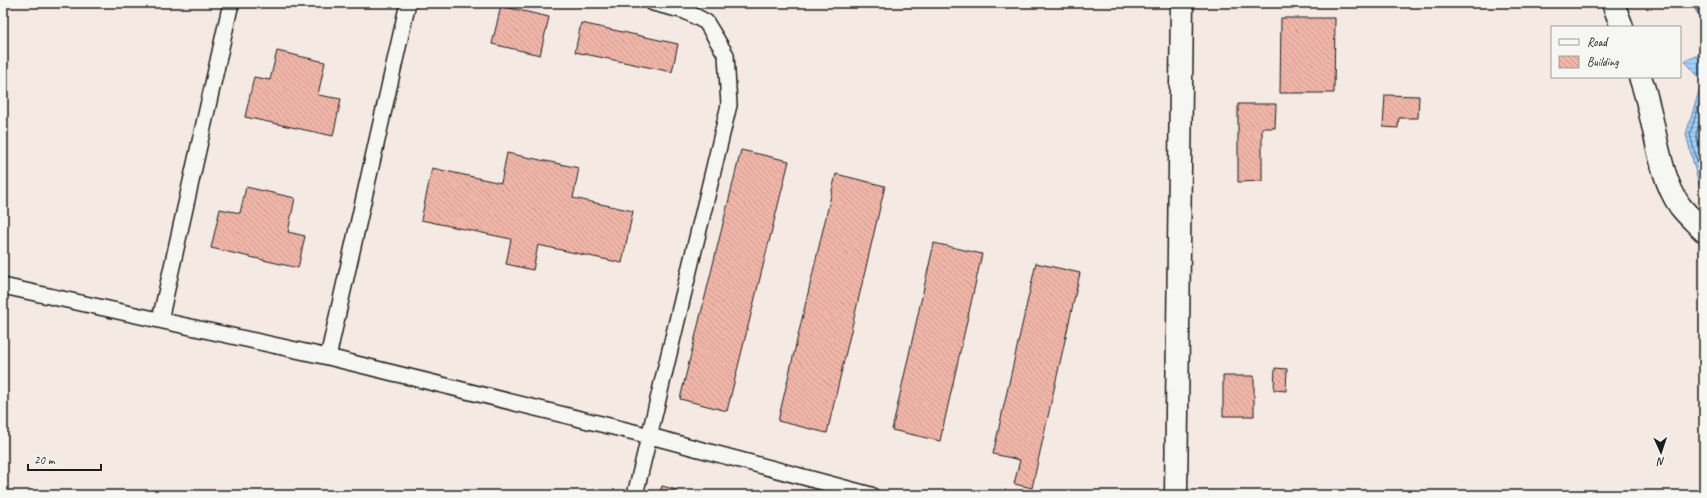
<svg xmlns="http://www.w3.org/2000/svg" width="1707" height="498" font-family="Caveat,sans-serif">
<defs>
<pattern id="water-rules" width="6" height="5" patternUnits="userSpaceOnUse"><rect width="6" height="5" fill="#a0cffb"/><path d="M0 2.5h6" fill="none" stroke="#89b1d7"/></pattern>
<pattern id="building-back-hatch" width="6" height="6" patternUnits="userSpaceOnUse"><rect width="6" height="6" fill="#efb5a8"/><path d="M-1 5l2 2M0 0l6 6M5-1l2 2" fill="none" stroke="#cc9b90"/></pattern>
</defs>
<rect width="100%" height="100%" fill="#f5e9e3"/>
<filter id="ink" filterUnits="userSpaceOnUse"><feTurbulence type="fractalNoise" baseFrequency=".025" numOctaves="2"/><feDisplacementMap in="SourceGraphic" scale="8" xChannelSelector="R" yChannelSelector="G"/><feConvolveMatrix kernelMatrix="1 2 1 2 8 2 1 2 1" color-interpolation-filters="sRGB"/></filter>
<g filter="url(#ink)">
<path fill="url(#water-rules)" stroke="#6b87a2" d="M1704,52V205L1686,134L1702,81L1685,61Z"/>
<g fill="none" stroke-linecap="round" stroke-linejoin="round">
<path stroke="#516475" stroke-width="1" d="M1704,89L1690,134L1704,188
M1704,106L1696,134L1704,168"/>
<path stroke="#6b87a2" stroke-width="7" d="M1695,3L1704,19"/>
</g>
<path fill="url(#building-back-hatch)" stroke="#1c1c1c" d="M501,6L549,17L540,55L492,44Z
M1281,18H1335L1334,93H1280Z
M581,23L678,44L672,72L575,52Z
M277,51L325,62L318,95L341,99L333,136L245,117L254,77L270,80Z
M1385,95L1419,96L1418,118H1399L1398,128L1383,127Z
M1238,104H1276L1275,128H1262V181L1238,182Z
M741,150L789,161L727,411L680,399Z
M507,153L579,168L573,198L633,211L622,263L538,245L533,270L506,264L511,239L421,220L432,168L501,183Z
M836,174L885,186L827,433L778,421Z
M246,187L295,198L288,232L305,236L298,268L211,248L220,209L240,213Z
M934,243L982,254L940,441L892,430Z
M1036,263L1080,273L1032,488L1014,484L1020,460L993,454Z
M1275,368L1287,369L1286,391L1274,390Z
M1223,376H1254V416H1223Z
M662,486L677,490L676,495H659Z"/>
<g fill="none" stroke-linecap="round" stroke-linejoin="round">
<defs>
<path id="service" d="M3,286L328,357L650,436L871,495
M160,320L231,3
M328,357L408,3
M635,495L729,105L726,55L706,22L685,11L653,3"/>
<path id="minor" d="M1613,3L1622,27
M1640,77C1655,116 1657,174 1680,206C1687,215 1696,223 1704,231
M1176,495L1182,3"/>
</defs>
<use href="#service" stroke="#1c1c1c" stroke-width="18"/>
<use href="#minor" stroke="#1c1c1c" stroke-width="25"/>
<use href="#service" stroke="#f6f6f2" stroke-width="15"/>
<use href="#minor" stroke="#f6f6f2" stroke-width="22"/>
</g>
</g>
<rect width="1707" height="498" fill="none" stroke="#f6f6f2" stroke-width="16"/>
<rect x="8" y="8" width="1691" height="482" fill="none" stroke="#1c1c1c" stroke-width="1.5" filter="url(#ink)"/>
<rect x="1551" y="26" width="130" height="52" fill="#f6f6f2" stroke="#9f9f9c"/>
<rect x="1559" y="39" width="20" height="6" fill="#f6f6f2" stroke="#9f9f9c"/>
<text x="1587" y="46" font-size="12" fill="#1c1c1c">Road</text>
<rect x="1559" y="56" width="20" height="12" fill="url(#building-back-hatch)" stroke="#9f9f9c"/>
<text x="1587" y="66" font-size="12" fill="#1c1c1c">Building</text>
<g transform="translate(1661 452) rotate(177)" stroke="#f6f6f2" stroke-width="3" paint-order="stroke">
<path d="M0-3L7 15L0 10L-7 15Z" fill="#1c1c1c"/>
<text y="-6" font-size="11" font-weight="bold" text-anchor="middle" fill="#1c1c1c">N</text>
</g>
<path d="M28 464v6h73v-6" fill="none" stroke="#1c1c1c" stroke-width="2"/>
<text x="34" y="464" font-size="12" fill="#1c1c1c" stroke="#f6f6f2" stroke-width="3" paint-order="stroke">20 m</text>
</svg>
